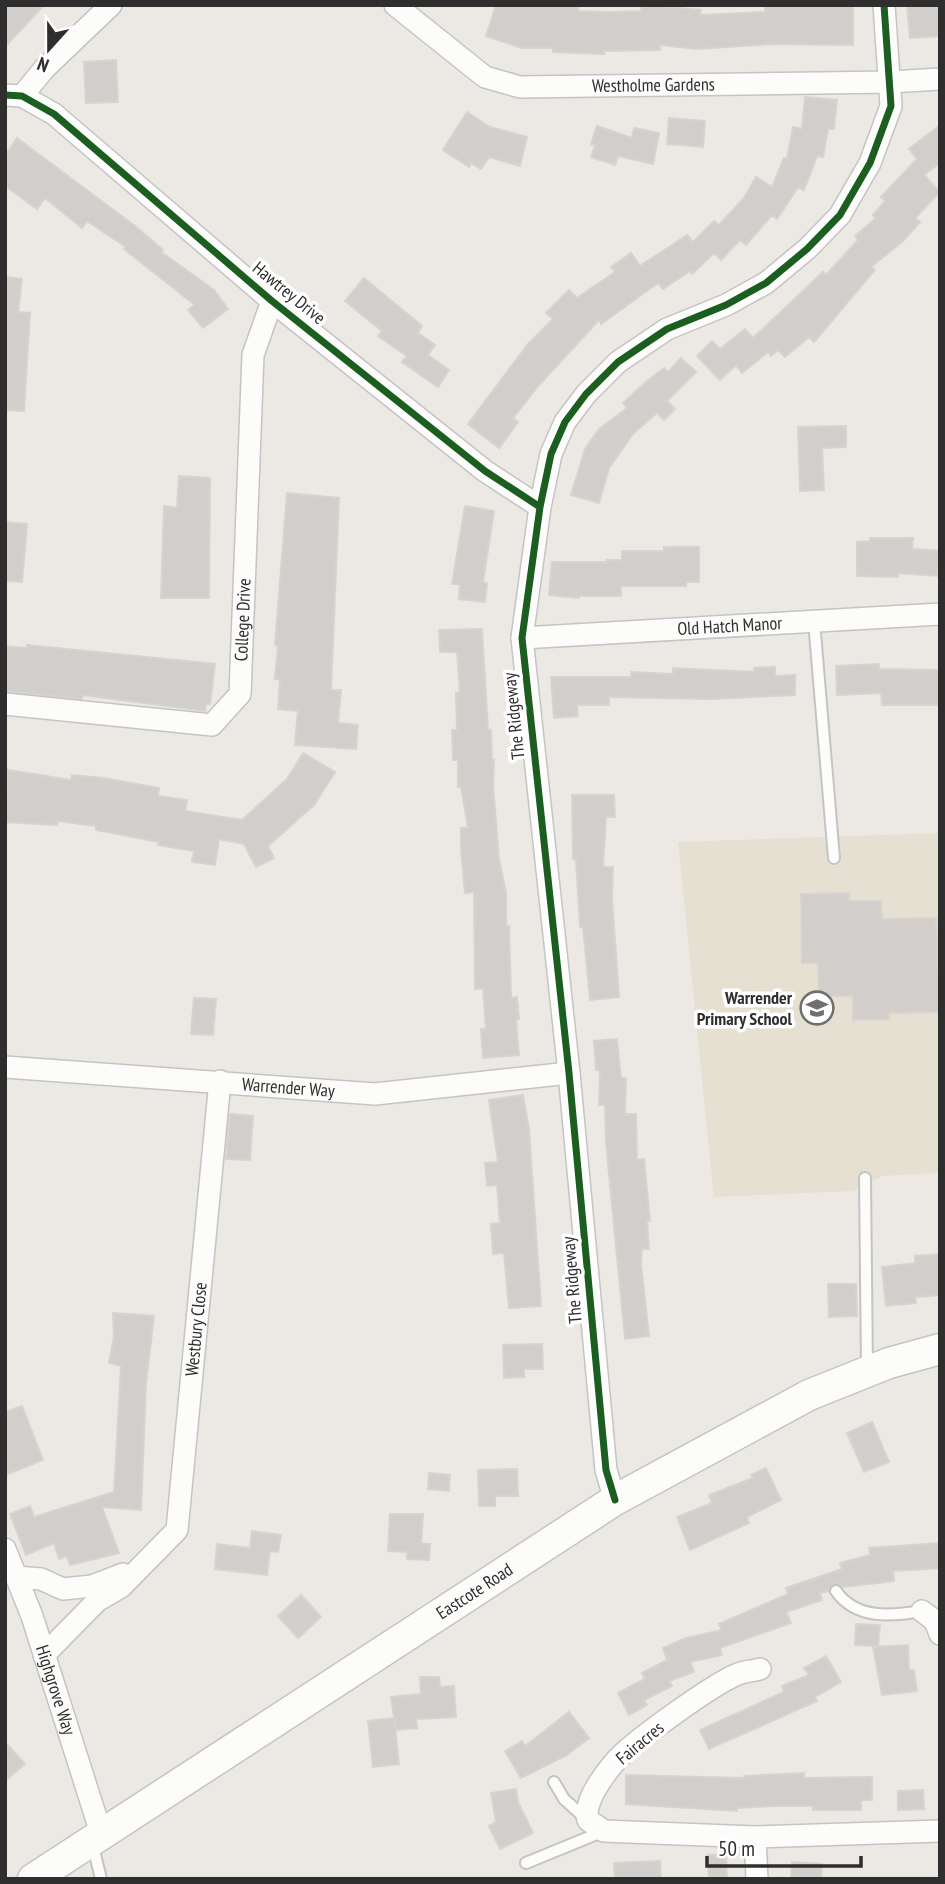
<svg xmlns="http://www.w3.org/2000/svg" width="945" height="1884" font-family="'PT Sans Narrow',sans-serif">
<rect width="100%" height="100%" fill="#ece8e4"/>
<path fill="#e6e0d3" d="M940,833V1173L882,1176L853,1191L714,1197L678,842Z"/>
<path fill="#d1cecb" stroke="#d7d4d0" stroke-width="2" d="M5,5H44L5,47Z
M496,5H579L578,11L612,12L641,11V5H647L701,10L700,15L765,12V5H853V45L771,44L697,49L660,45V50L604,51V54L553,52V48H522L486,36Z
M907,5H940V36L910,38Z
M116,60L118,102L86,103L84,62Z
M805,97L837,100L834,129H828L823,157L817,156L804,190L798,187L777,219L772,215L746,245L740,240L721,260L714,253L692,274L690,271L663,289L658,283L601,324L599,320L539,385L513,418L518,422L499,448L468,424L528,344L553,319L546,313L569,290L577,298L615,272L611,267L631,253L640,266L687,235L693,242L714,221L719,225L744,198L756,177L772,187L784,158L787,159L793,127L802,129Z
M467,112L490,127L527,137L520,166L489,157L481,169L471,163L469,167L443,150Z
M669,118L705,121L703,147L667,144Z
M940,125V163L924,175L940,192L915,218L920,222L903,241L871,267L875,270L814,342L809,337L785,357L778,350L771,356L768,352L742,373L736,365L720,380L697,356L712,341L720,349L745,329L753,338L823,272L826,275L858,240L855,236L876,218L873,215L885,201L881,197L917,159L909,149Z
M597,126L632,138L634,128L659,133L653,164L618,156L615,165L591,157L595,145L591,144Z
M17,138L135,226L163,250L161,252L214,290L228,309L203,328L188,310L195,305L124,249L126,247L87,221L82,228L45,198L37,209L5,186V156Z
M5,277L22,279L18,312L30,313L24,411L5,410Z
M364,278L422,326L418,333L435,345L428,355L449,370L438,387L402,362L407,356L378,336L382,331L345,301Z
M681,358L696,372L667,401L675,409L664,420L657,413L633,434L609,468L599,503L571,495L585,449L599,429L627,408L623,403L648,380L664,368L668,372Z
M846,426V447L822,448L824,490L800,491L798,427Z
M179,476L210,478L209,598H161L164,506L177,508Z
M287,493L339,498L331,690H341L338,723L358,725L356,749L295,745L298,711L278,709L280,679H275L278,646L275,645Z
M465,506L494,511L483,582L487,583L485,602L459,599L460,584H452Z
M5,522L27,524L22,582L5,581Z
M870,538H913L912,549L940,551L938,576L898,573V577L857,576V542L870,541Z
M664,547H699V582H686V586H621V596H580L579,598L549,595L552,562H607V560H622V551H664Z
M482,629L488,730H491L492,760H494L493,786L499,859L506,893V926H509L511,998L517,997L519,1019H516L519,1055L483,1058L481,1029H486L483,988L475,989L474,892L465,893L461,850V828H468L461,787H458V760H453L452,730H457L456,693H460L457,652H440L439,630Z
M27,645L215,664L210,704H206L205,711L82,695V699L5,691V646L27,648Z
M879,664V669L940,670V705H882L881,693L837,695L836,666Z
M775,667V676L795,675V695L711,699L609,697V705H577L578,716L554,718L551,677H631V672L673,674V668L754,672V668Z
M303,753L335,772L314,805L268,846L274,858L256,867L244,844L219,839L215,865L192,862L194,851L158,845L159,842L96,830V826L58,821L57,825L5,822L8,770L71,780L72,775L104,778L159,788L158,796L187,800L185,811L242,820L287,779Z
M572,795H614L615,817H606L603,867H613L612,898L619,997L590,1000L583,927H580L576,859H573Z
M849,893V901H881L882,919L936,918L940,1012L888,1013L889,1019L853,1020V996H819L818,963H802L801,894Z
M194,998L216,999L213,1035L191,1034Z
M617,1039L621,1078H626L625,1114H636L637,1160L644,1159L650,1221H647L649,1249H642L641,1264L649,1336L625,1339L606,1143L605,1105H599L600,1070H596L594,1041Z
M523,1095L529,1129L541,1306L509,1308L504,1253L493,1254L491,1224L500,1223L497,1185L487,1186L485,1163L498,1162L489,1100Z
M230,1114L253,1116L250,1160L226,1159Z
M940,1254V1295L915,1297L916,1303L886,1306L882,1267L915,1263V1256Z
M828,1284H856L857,1316L829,1317Z
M113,1313L154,1316L146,1384L141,1510L102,1507L119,1553L70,1565L67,1556L59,1559L54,1543L26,1555L10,1514L30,1506L34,1517L114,1492L121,1366L109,1363L114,1336Z
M542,1344L543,1369H524V1377L504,1378L503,1345Z
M22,1406L43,1460L5,1475V1412Z
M872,1422L889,1462L864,1472L847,1433Z
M766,1468L781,1500L747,1517L749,1523L690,1550L677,1517L712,1503L709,1495L753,1478L751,1475Z
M517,1469L518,1496H495V1506H479L478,1470Z
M429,1473L450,1475L449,1491L428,1489Z
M390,1514H423L421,1544H430L429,1560L407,1559V1552L388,1551Z
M252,1531L281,1535L278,1552L270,1551L267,1575L215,1569L217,1544L250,1548Z
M940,1543V1568L893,1571L894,1581L843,1587L834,1583L828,1591L820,1593L822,1600L786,1612L791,1623L720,1648L722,1655L690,1662L694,1672L669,1681L672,1686L644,1700L647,1705L629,1715L618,1693L645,1679L642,1673L667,1660L663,1648L686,1638L722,1630L719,1624L788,1594L786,1588L842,1569L840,1563L870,1555L869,1548Z
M301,1595L321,1617L298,1638L278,1616Z
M856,1624L880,1625L878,1646L855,1645Z
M908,1645L909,1670H914L917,1691L882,1695L873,1647Z
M826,1656L841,1682L815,1697L817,1701L709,1749L700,1730L784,1692L782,1686L809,1675L804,1668Z
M420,1677H439L440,1687L454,1686L456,1717L416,1719L417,1728L396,1730L391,1697L421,1694Z
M569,1712L589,1738L567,1755L521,1778L505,1751L522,1741L525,1746Z
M394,1718L399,1764L373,1767L368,1721Z
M5,1742L25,1764L5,1781Z
M804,1773V1778L872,1777V1800H861V1810H813V1806H772L737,1808V1811L626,1804V1775L744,1778V1776Z
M516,1789L518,1802L533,1833L500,1849L489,1826L496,1822L491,1793Z
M923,1790L924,1809L898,1810V1791Z
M726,1854L727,1879H709L708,1855Z
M660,1861L661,1879H615L614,1863Z
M792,1862L822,1864L821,1879H791Z"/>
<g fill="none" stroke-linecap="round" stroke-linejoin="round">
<defs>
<path id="lane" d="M814,621L834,858
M865,1178L867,1369
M836,1591C856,1620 892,1616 922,1611
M554,1782L564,1799L585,1818
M92,1842L101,1879
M526,1863L604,1831"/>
<g id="street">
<path id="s1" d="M395,5L485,77L520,87L890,82L940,79"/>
<path d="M5,95L22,96L54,114L272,301L485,471L540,507"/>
<path d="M22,96L44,69L111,5"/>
<path id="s2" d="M522,638L940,614"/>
<path id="s3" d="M5,704L212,725L240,694L253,355L272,301"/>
<path id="s4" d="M5,1067L375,1094L569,1073"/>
<path d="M615,1500L606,1470L569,1073L522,638L540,507L551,454L565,422L586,394L618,362L667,329L726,305L766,283L807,249L840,215L870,163L891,106L884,5"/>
<path id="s5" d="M5,1549L32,1616L101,1833"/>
<path d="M16,1577L41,1579L63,1589L92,1586L123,1574"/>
<path d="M922,1611L935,1621L940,1634"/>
<path id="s6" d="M44,1655L97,1601L121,1587L177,1530L220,1081"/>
<path d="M760,1669C753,1671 745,1671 738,1674C715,1683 630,1743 614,1763C603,1776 583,1803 588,1820L604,1831L755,1837L940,1831"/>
<path d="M755,1837L757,1879"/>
</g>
<g id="secondary">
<path id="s7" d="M33,1879L615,1500L809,1395L889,1363L940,1349"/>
</g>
</defs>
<use href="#lane" stroke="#c5c4c5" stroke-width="14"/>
<use href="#street" stroke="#c5c4c5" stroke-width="24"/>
<use href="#secondary" stroke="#c5c4c5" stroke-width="33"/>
<use href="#lane" stroke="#fcfcfb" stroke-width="10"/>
<use href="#street" stroke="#fcfcfb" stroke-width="21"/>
<use href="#secondary" stroke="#fcfcfb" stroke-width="30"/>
<defs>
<path id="cycleway" d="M5,95L22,96L54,114L272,301L485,471L540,507
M615,1500L606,1470L569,1073L522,638L540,507L551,454L565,422L586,394L618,362L667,329L726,305L766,283L807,249L840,215L870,163L891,106L884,5"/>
</defs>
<use href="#cycleway" stroke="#fff" stroke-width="11"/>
<use href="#cycleway" stroke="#1b5e20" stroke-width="7"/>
</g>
<defs>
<symbol id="school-ring" viewBox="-11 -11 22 22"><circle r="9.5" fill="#fff" stroke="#706f6e" stroke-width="1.5"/><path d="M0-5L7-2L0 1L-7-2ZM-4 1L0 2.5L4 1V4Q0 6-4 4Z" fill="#706f6e"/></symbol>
</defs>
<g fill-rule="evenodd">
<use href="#school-ring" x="798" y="989" width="38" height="38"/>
</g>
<g text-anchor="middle" stroke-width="7" stroke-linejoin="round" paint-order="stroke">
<g font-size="18" fill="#2e2e2e" stroke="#fff">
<text dy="6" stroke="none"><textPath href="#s1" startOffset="285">Westholme Gardens</textPath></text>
<text transform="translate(289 293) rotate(39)" y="6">Hawtrey Drive</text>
<text dy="6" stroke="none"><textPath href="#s3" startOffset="324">College Drive</textPath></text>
<text dy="6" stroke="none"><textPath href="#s2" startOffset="208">Old Hatch Manor</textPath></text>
<text transform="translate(514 716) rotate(-96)" y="6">The Ridgeway</text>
<text dy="6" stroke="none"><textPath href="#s4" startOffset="284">Warrender Way</textPath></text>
<text transform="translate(572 1280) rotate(-95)" y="6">The Ridgeway</text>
<text dy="6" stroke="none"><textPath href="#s6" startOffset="385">Westbury Close</textPath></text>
<text dy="6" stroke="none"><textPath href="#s7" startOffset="527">Eastcote Road</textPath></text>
<text dy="6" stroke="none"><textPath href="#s5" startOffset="150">Highgrove Way</textPath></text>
<text transform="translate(640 1743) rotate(-40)" y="6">Fairacres</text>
</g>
<g font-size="18" font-weight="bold" fill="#2e2e2e" stroke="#fff" text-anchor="end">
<text x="792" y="1004">Warrender<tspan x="792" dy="21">Primary School</tspan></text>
</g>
</g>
<rect width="945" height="1884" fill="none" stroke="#2e2e2e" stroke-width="14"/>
<g transform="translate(49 49) rotate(201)" stroke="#ffffff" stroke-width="5" paint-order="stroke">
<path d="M0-5L12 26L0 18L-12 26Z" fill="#2e2e2e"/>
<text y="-10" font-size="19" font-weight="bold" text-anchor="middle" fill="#2e2e2e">N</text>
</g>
<path d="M707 1856v10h154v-10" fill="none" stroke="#2e2e2e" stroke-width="3.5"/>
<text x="718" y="1856" font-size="21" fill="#2e2e2e" stroke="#ffffff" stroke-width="5" paint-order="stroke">50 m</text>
</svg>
